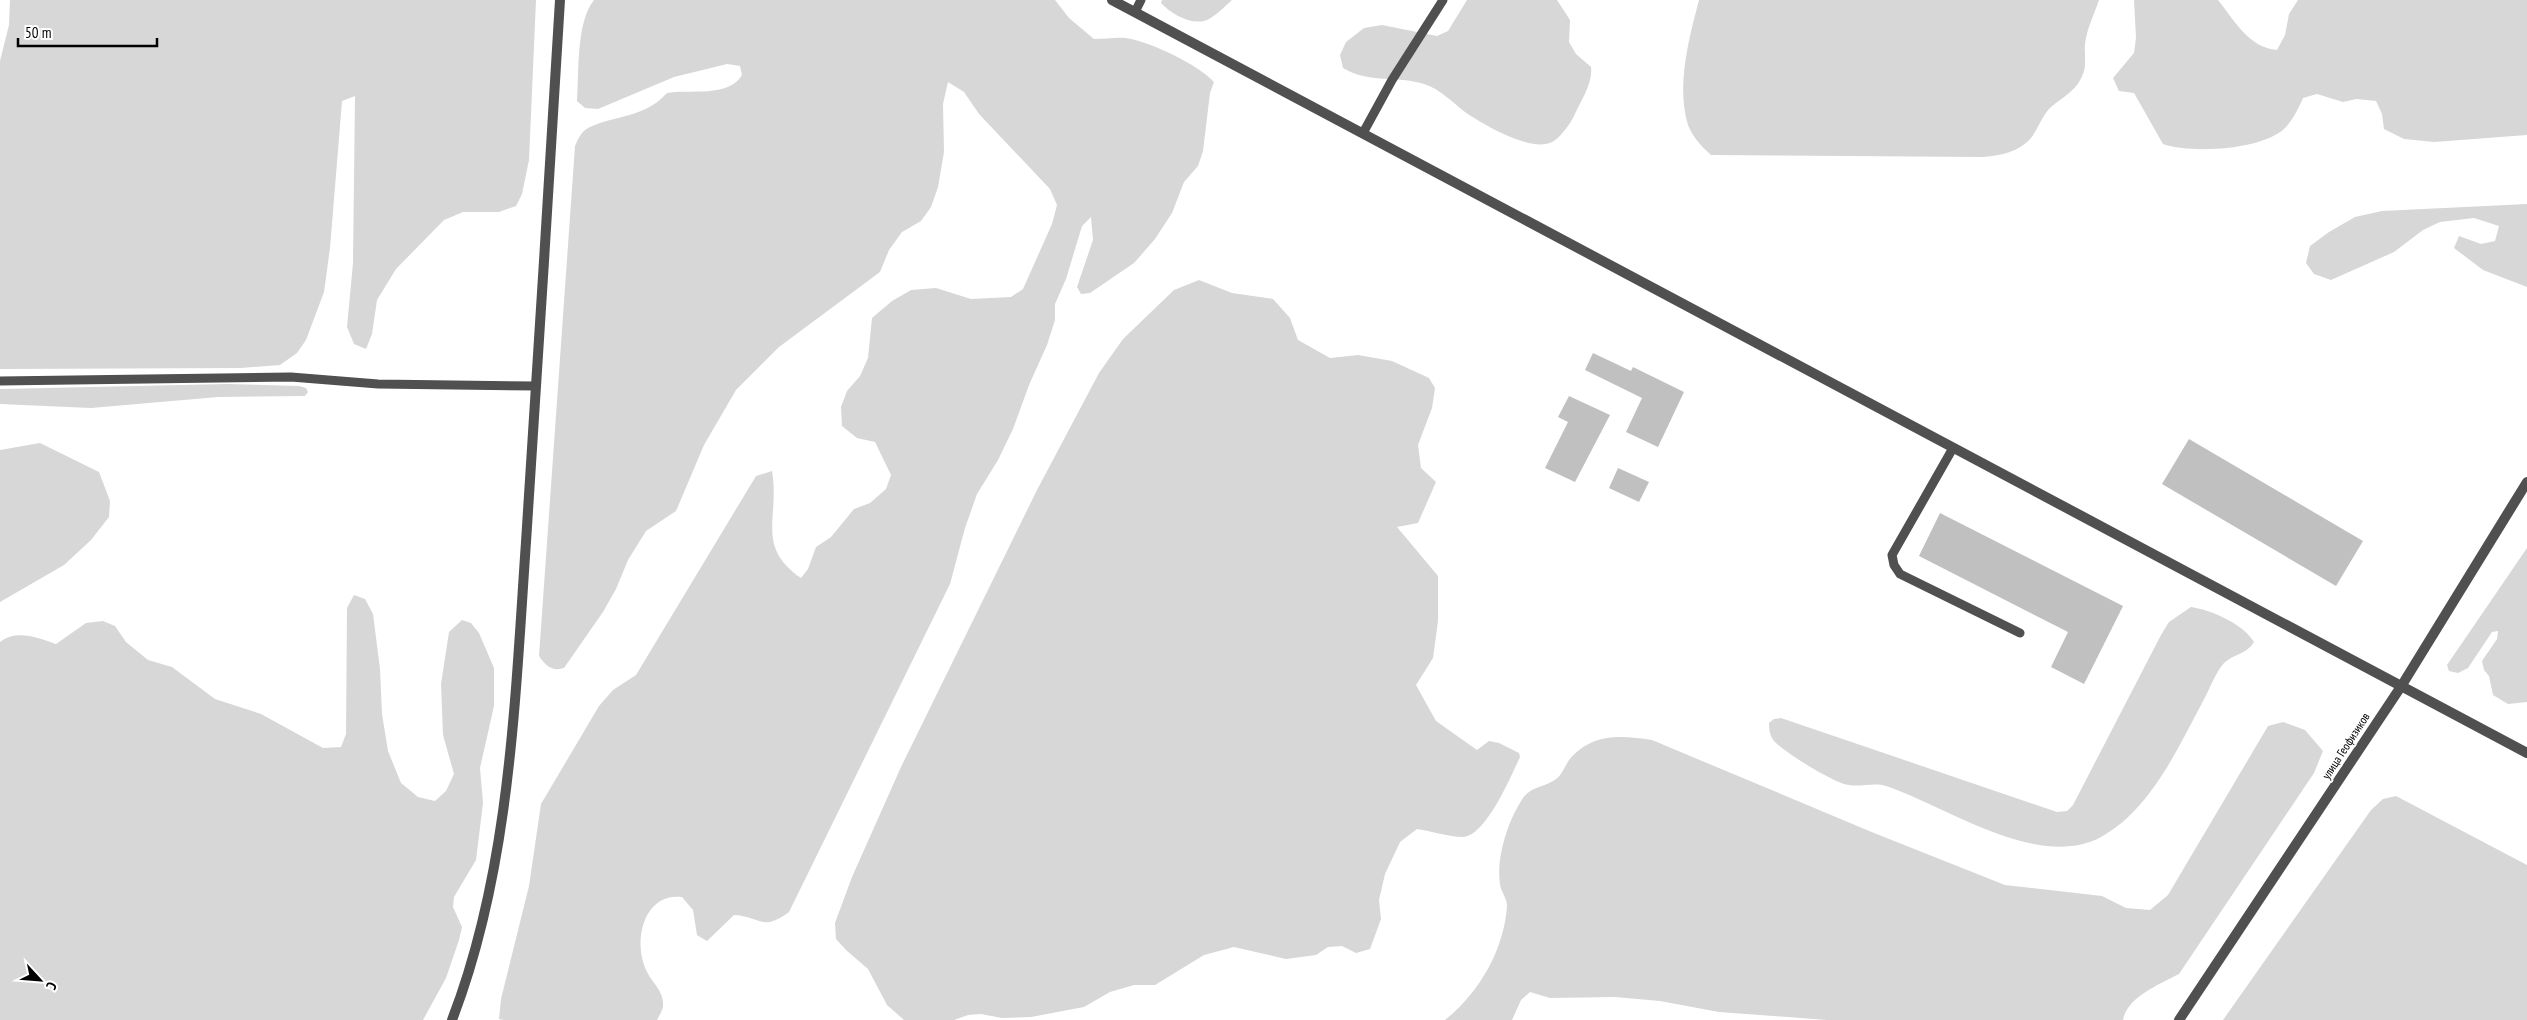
<svg xmlns="http://www.w3.org/2000/svg" width="2527" height="1020" font-family="'PT Sans Narrow',sans-serif">
<rect width="100%" height="100%" fill="#fff"/>
<path fill="#d7d7d7" d="M10,0H536L529,160L522,194L516,206L499,212H463L444,220L396,269L377,300L372,334L366,349L354,344L347,327L353,263L355,96L342,101L330,248L324,292L306,340L297,353L280,365L241,368L0,369V61L9,25Z
M594,0H1055L1069,18L1094,39C1105,39 1116,37 1126,38C1151,42 1197,64 1214,82L1210,93L1203,151L1198,166L1184,182L1172,213L1155,239L1134,263L1090,293L1081,294L1077,287L1093,240L1091,217L1082,226L1066,279L1055,304V320L1047,345L1029,385L1013,429L998,460L977,494L965,528L950,584L789,912C761,932 763,917 734,915L707,941L697,935L693,910L682,897C643,892 632,943 647,972C653,984 664,991 663,1006C663,1010 659,1016 657,1020H504L499,1019L501,999L529,886L541,804L599,706L613,690L636,675L756,476L772,471C780,518 755,546 801,578L808,569L816,547L831,537L854,509L870,503L886,489L891,475L875,442L857,438L842,426L841,407L847,391L860,376L868,358L872,318L892,301L911,290L936,288L971,299L1011,297L1023,289L1052,224L1057,205L1050,189L979,114L964,92L948,82L943,104L944,152L938,187L931,207L921,221L902,232L889,250L880,272L779,347L736,390L704,445L676,511L646,531L628,560L616,589L603,612L564,668C552,672 545,665 539,656L575,146C578,139 581,132 588,128C617,114 643,119 667,93C689,89 729,98 742,75L740,66L727,64L674,77L598,109L585,108L577,101C579,73 576,22 594,0Z
M1162,0H1232C1225,6 1216,16 1207,20C1192,26 1171,14 1161,3Z
M1467,0H1557L1570,20L1569,42L1576,54L1591,67C1593,84 1581,100 1574,116C1570,124 1560,138 1552,142C1532,153 1482,124 1465,112C1452,102 1440,89 1424,84C1396,75 1370,84 1343,68L1340,55L1346,42L1364,28L1382,25L1437,36L1448,31Z
M1699,0H2099C2094,15 2087,28 2085,44C2084,53 2087,65 2083,74C2076,92 2062,97 2049,109C2041,118 2038,129 2031,138C2019,152 1999,156 1982,157L1711,155C1702,147 1692,136 1688,125C1676,86 1689,38 1699,0Z
M2134,0H2218C2234,20 2249,48 2277,50L2285,35L2289,14L2298,0H2527V135L2434,142L2404,139L2384,129L2382,114L2376,101L2356,99L2343,102L2317,94L2303,98C2299,107 2293,120 2285,128C2263,150 2191,154 2163,144L2134,93L2119,91L2113,78L2134,53L2136,38Z
M2527,204V287L2483,270L2454,248L2459,236L2481,244L2495,241L2499,226L2474,218L2440,222L2423,230L2394,252L2331,280L2314,274L2306,263L2310,246L2329,232L2355,217L2382,211Z
M1199,280L1232,293L1273,299L1290,318L1298,340L1330,358L1358,355L1392,361L1429,378L1435,388L1432,408L1418,445L1421,468L1436,482L1418,523L1397,527L1438,576V621L1433,658L1416,685L1436,721L1477,750L1489,741L1499,743L1519,753L1520,757C1511,776 1486,836 1463,837C1449,837 1431,831 1417,829L1400,842L1385,874L1379,900L1381,919L1370,949L1356,953L1342,946L1328,947L1316,955L1286,959L1234,947L1204,955L1155,985H1134L1110,992L1084,1007L1031,1017L1002,1018L981,1014L968,1015L954,1020H904L887,1005L868,969L846,950L836,939L835,923L852,877L901,767L1037,490L1099,373L1123,339L1174,290Z
M227,384L299,386L306,388L308,392L305,396L218,397L91,408L0,404V389Z
M40,443L99,472L110,501L109,517L91,540L64,565L0,602V450Z
M2527,548V702L2508,704L2493,695L2489,676L2484,670L2482,661L2497,639L2498,631L2492,632L2468,668L2458,673L2449,671L2447,665Z
M354,595L365,599L373,614L380,669L382,714L388,751L401,783L418,797L435,801L446,791L454,774L443,735L441,684L449,632L462,620L471,623L479,633L494,668V706L480,768L483,803L476,860L454,897L453,907L462,927L459,940L446,978L423,1020H0V642C17,629 38,638 56,644L86,623L103,621L115,626L126,642L148,660L172,667L215,699L261,714L323,748L341,747L346,734L347,608Z
M2191,607C2212,610 2243,624 2254,642C2247,654 2234,654 2224,663C2215,673 2209,691 2202,703C2177,750 2150,810 2101,837C2038,871 1946,806 1886,786C1875,782 1861,787 1849,785C1835,784 1784,752 1774,741C1770,736 1769,730 1769,723L1774,719L1781,718L2057,812L2067,811L2073,805L2161,635L2169,622Z
M2283,722L2305,730L2323,751L2314,773L2179,974C2160,984 2127,997 2123,1020H1827L1719,1012L1660,1001L1615,997L1550,998L1530,992L1521,1000L1512,1020H1445C1479,993 1504,950 1507,906C1507,898 1501,892 1500,884C1496,858 1508,820 1523,798C1531,786 1546,787 1556,779C1562,775 1565,766 1569,760C1591,733 1621,735 1652,740L1874,833L2005,885L2102,896L2126,908L2150,910L2168,895L2268,726Z
M2396,796L2527,865V1020H2223L2371,810L2383,799Z"/>
<path fill="#c0c0c0" d="M1593,353L1631,371L1633,367L1684,392L1658,447L1626,432L1642,398L1585,370Z
M1569,396L1610,415L1575,482L1545,468L1568,422L1558,417Z
M2189,439L2363,541L2336,586L2162,484Z
M1618,468L1649,482L1639,502L1609,488Z
M1940,513L2123,606L2084,684L2051,667L2068,632L1919,556Z"/>
<g fill="none" stroke-linecap="round" stroke-linejoin="round">
<path stroke="#505050" stroke-width="9" d="M1135,12L1141,0
M1363,133L1392,80L1443,0
M0,381L291,377L378,384L536,386
M1953,448L1892,555L1894,565L1900,574L2020,633"/>
<path stroke="#505050" stroke-width="10" d="M1112,0L2527,753
M452,1020C510,870 515,700 526,542C538,361 549,181 560,0
M2179,1020L2402,685L2527,482"/>
</g>
<g text-anchor="middle" stroke-width="4" stroke-linejoin="round" paint-order="stroke">
<g font-size="12" fill="#000" stroke="#fff">
<text transform="translate(2346 746) rotate(-57)" y="4">улица Геофизиков</text>
</g>
</g>
<g transform="translate(40 980) rotate(116)" stroke="#ffffff" stroke-width="4" paint-order="stroke">
<path d="M0-4L9 19L0 12L-9 19Z" fill="#000000"/>
<text y="-8" font-size="14" font-weight="bold" text-anchor="middle" fill="#000000">С</text>
</g>
<path d="M18 38v8h139v-8" fill="none" stroke="#000000" stroke-width="2.5"/>
<text x="25" y="38" font-size="15" fill="#000000" stroke="#ffffff" stroke-width="4" paint-order="stroke">50 m</text>
</svg>
